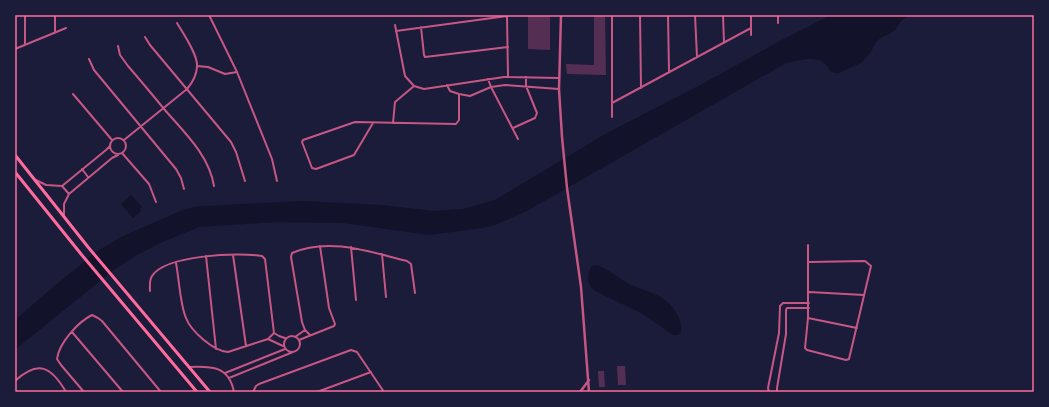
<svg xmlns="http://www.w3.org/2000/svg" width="1049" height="407" font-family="'IBM Plex Sans',sans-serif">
<rect width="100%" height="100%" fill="#1b1b3a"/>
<path fill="#12122b" d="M831,15H910L902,20L895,30L889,34L882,37L877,41L870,53L861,63L839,73H835L830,71C822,52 800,61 786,63L525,212L495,225L482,228L429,235L343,223L277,222L199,227L160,243L137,255L115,269L17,348L15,352V320L58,283L99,250L123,236L183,210L194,207L205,206L302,201L382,205L434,211L463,209L495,200L607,133L706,82L778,42Z
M131,195L142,207L140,209L141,211L133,218L121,204Z
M596,265C609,269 619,279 631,285C650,293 666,294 677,314C680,320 682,325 681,332L678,335H673L641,313L595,291C587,284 586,275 592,266Z"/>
<path fill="#542f53" d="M528,15H550V50L528,49Z
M594,15H605L606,75L567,74L566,64L594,65Z
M617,366H625L626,385H618Z
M598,371H604L605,387H599Z"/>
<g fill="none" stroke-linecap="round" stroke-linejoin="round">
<path stroke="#c65784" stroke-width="2" d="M209,15L237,72L272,159L277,181
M612,15V117
M640,15L641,88
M668,15L669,72
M695,15L697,57
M723,15L724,43
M751,15V35
M778,15V23
M395,25L405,76L414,86L424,89L504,77L559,78
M421,27L424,55L425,57L508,47
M396,31L507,16L508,76
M55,33V15
M145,37L150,45L231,142L236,152L245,181
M25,45V15
M118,46L120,55L128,66C140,80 152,94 164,109C184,132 209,155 214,186
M15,49L66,28
M89,59L94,70L176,169L181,178L184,189
M197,66L208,67L225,74L237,72
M488,79L491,87L518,139
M447,85L450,91L459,94L470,96L491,87L505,85L559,89
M73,94L112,140
M612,103L751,28
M373,123L354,155L316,169L312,168L302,142L303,140L355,122L456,124L459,120V94
M393,123L395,102L414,86
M513,128L535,118L537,113L526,86V77
M110 146a8 8 0 1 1 16 0a8 8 0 1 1-16 0Z
M124,140L187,89C192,83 197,74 197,66C198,55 183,33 177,23
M122,153L149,184L156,202
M82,169L88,177
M36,180L46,185L62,186L106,150L110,146
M62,186L69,194
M64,217V204L69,194L112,158L118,155
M808,245V318L805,348L807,350L846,360L849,359L871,266L865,261L809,262
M351,247L356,300
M382,254L386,297
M233,255L246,346
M206,256L216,349
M176,263C179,278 180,304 186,318C191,331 213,351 228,352L268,339L274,333
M150,291C150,286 149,281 152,276C165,255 239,252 262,256L265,259L274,333
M809,292L864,295
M808,318L857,328
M72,332L123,392
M274,333L279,336L285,338
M310,335L305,330L302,322L291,257L292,253C329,237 370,252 407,261L411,264L415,293
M284 344a8 8 0 1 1 16 0a8 8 0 1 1-16 0Z
M295,337L305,330
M268,339L283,346
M299,340L334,326L335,324L329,308L320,246
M189,367C212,366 229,366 234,392
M225,373L285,349
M229,378L293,352
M15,381C38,360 51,366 66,392
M84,392L61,365L57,359C59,343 78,322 92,315L98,318L102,321L161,392
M253,392L256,386L259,384L351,350L357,352L384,392
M317,392L371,372
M769,392L768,388L779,333L780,306L783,303H809
M777,392V388L786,334V310L787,308H809"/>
<path stroke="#c65784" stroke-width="2.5" d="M561,15L559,89L562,137L567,188L581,287L589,392
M580,392L589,380"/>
<path stroke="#ff6b9d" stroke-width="3" d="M15,155L88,247L210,392
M15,172L81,254L197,392"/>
</g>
<rect width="1049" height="407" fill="none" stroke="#1b1b3a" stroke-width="32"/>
<rect x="16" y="16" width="1017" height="375" fill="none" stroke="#ff6b9d" stroke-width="1.5"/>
</svg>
